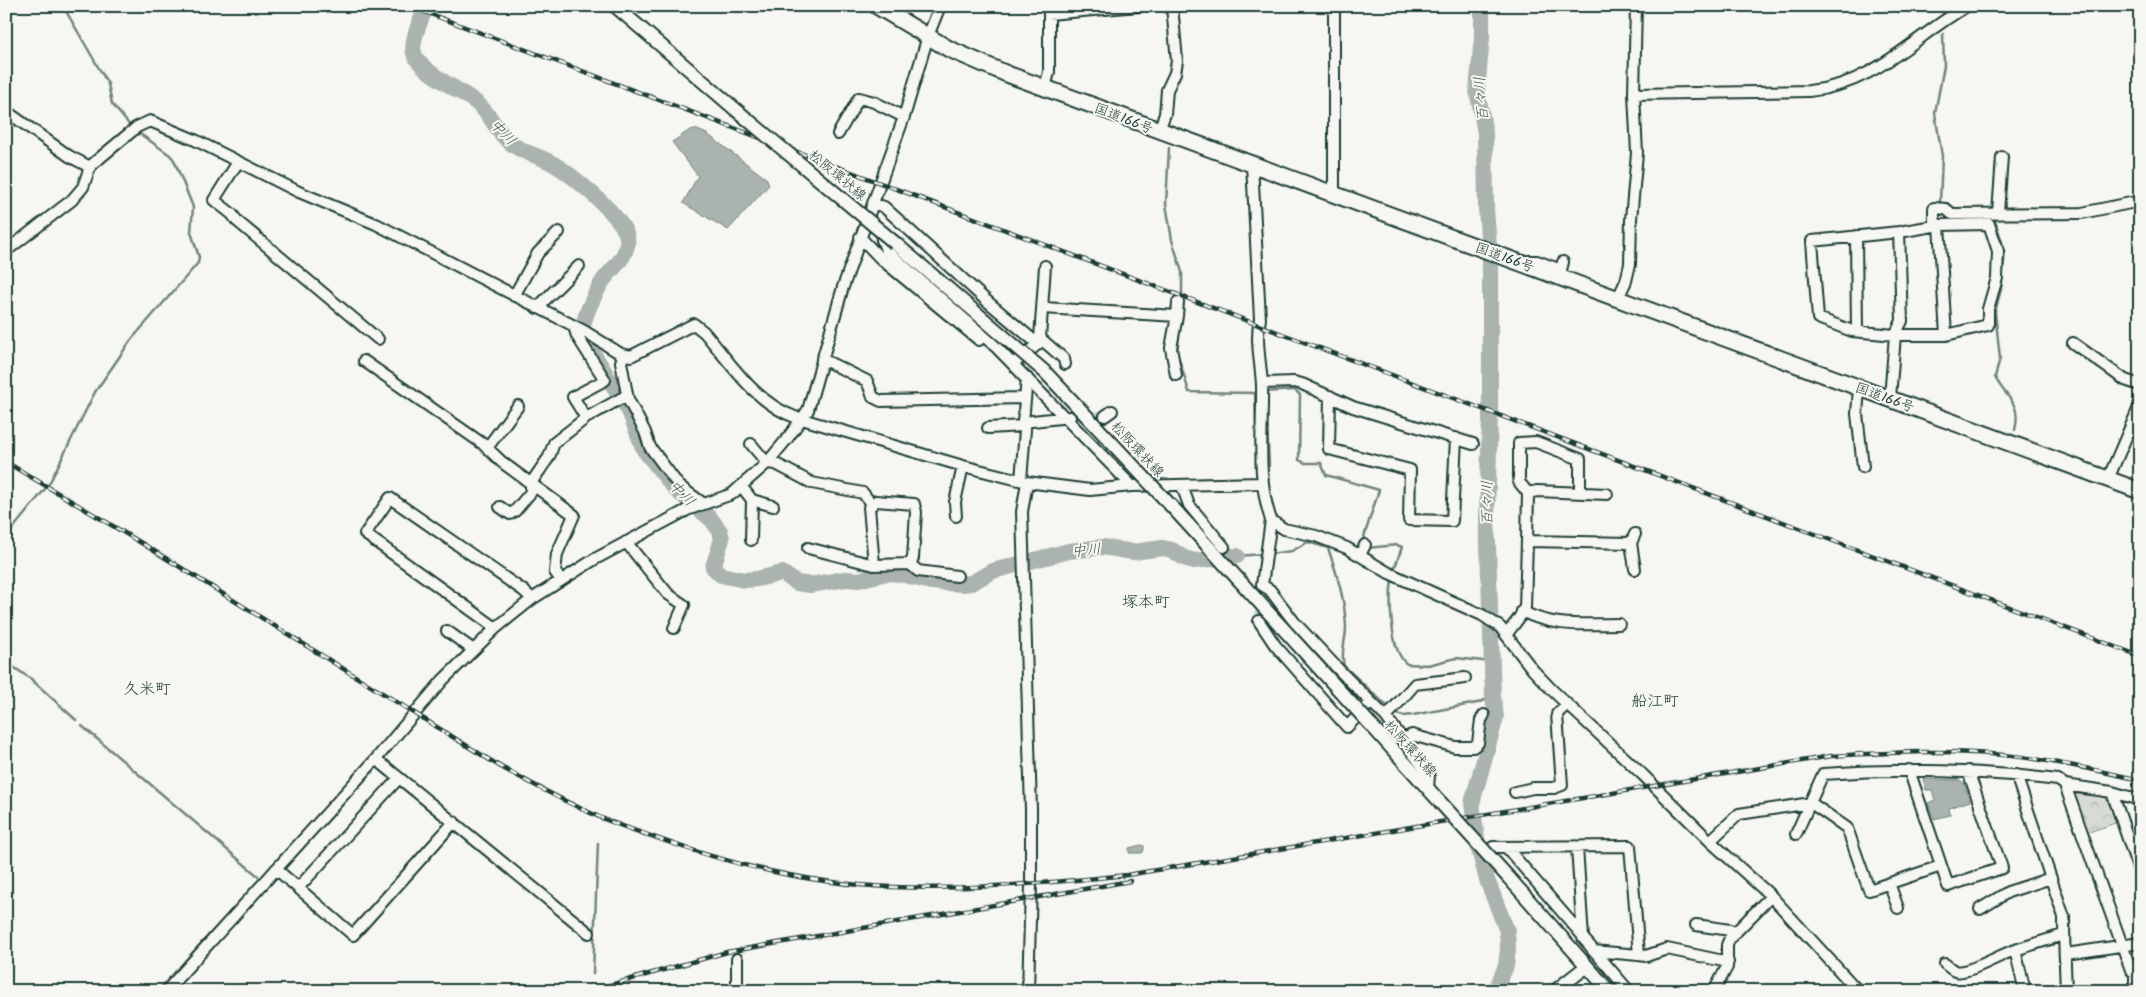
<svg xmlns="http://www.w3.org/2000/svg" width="2146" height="997" font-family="Kalam,'Klee One',sans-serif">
<defs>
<pattern id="park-crowns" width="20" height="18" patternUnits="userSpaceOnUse" patternTransform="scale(1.25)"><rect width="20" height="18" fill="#d6dbd6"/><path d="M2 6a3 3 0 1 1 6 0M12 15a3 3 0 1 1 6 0" fill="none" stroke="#b7bdb8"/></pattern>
</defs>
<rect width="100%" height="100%" fill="#f6f6f2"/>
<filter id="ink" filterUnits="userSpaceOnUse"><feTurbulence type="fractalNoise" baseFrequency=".02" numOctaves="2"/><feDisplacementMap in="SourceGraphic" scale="10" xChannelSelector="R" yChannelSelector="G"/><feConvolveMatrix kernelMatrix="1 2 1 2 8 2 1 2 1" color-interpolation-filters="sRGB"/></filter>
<g filter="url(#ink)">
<path fill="url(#park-crowns)" stroke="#7a8c85" d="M2073,794L2105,796L2118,822L2086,833Z"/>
<path fill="#aab3ae" stroke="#72847d" d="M695,129L707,134L767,179L769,185L728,230L683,203L698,176L672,142L690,130Z
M1923,779L1959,780L1964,783L1970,801L1949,808L1950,815L1934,819L1928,803L1935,800L1932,790H1926Z
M1141,845L1144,846V850L1142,853H1129V848Z"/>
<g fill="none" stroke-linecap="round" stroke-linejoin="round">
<path stroke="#72847d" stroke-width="2.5" d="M63,6L108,84L112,104L132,128
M1178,6L1180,36
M1943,13L1944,6
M1169,148L1166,204L1172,240L1182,272V301
M1940,203L1942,156L1935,113L1944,66L1943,34
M1991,218H1994L2005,251L2001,289L1995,312L2000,358L1995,377C2005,398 2022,401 2015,430
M1180,326L1177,352L1189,392L1255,393L1256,423
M1264,392L1295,390L1300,395L1299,460L1305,463H1321L1326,475L1379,490L1362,543
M1267,424L1269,466
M1200,479L1246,478
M49,484L95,392L131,340L198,263L199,257L191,232L193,207L174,160L170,155L136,131
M6,537L45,489
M1227,544L1237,556L1263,554
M1367,548L1397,545L1402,547L1394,570
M1269,554L1292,551L1308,542L1328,548C1337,574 1345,600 1346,627C1346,641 1340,652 1344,666L1389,708
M1392,580C1389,599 1390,652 1407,664L1428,665L1456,658L1492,662
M6,662L31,679L76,720
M1395,713L1403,716L1413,715L1477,703L1493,697
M82,726L258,876
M185,961L255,885
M593,974L598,843"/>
<path stroke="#aab3ae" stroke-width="16" d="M426,6C422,19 410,40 414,53C419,72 463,91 478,104C490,114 496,129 506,139C519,152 535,154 550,162C569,172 623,216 627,237C630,256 611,269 602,282C593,297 584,317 581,334L629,411L644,450L676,490L711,519L720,531L722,539L713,567L721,575L744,580L757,579L782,573L797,583L810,585L845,579L858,580L887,573L901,574L931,582L963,584L971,583L993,571L1069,551L1103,547L1133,552L1163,548L1172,550L1184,558L1194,561L1237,556
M1482,6V38L1477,90L1485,133L1486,209L1490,260V418L1487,516L1493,697L1496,717L1472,803L1478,846L1487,880L1507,931L1508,949L1506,966L1495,991"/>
<path stroke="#cbd1cc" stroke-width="10" stroke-dasharray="10 5" stroke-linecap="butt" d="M1076,417L1105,416
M1259,621L1262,585
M1596,991L1615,974"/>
<defs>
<path id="minor" d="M1334,6V194
M1049,14L1138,6
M1045,88L1049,72V14L1047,6
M1634,94L1809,91C1876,84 1912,38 1967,6
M6,111L69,156L90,167
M1159,130L1165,114L1167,90L1175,73L1177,61L1172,6
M838,134L859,98L874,102L904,117
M238,162L214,200L232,214L237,221L378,339
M1252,164L1260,319C1255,340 1261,364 1262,385C1263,429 1256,477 1271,520L1284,529L1316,536L1347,548L1389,573L1482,615L1500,627L1533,670L1552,690L1642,774L1710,841L1771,896L1858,991
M873,203L884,207L988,302L1038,344
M1998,213L2002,157
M1989,224L1998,251L1997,278L1988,309V325L1946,335H1895L1852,331L1818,318L1812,241L1899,232L1939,225Z
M881,231L882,240L886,250L995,346L1132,486
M1856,236L1857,331
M860,237L881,259L979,340
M6,251L72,200L83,187L90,167L95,162L137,127L150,121L195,140L299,192L376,224L584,331L621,354L631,356L694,324L704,332C730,362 755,403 795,417L963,466L1027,482L1090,490L1132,486L1263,483
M1523,261H1537L1561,270L1563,262
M514,296L538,253L559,232
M1618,298L1626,281L1630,264L1631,219L1637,153L1634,94L1636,6
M537,308L579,266
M1043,308L1177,316L1171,348L1176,375
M1177,316L1178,302
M574,327L577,336L605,380L573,397L586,418
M1946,335L1939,225L1934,221V208L1946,209L1952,214L2082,213L2140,201
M1040,338L1064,359L1065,364
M2073,343L2125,380L2140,385
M624,355L621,362L628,399L645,432L650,447L679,486L704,504
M822,359L867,381L873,397L881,401L1025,398
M364,361L483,444L503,463L574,515L557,554L555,572L561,580
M1013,364L1038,344L1040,338L1045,266
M1023,376L1027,378L1023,422L1070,417
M1262,383L1294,382L1302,384L1353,407L1473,444
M1859,388L1857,414L1863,467
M1330,396L1329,449L1410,470L1409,520L1452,521L1456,438
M1890,398L1895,335L1902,321L1899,232
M1105,416L1112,411
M988,428L1023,426
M751,444L767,463L776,464L812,483L863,493L872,505
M487,448L518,406
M2108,479L2140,405
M1021,480L1025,430L1023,426V422
M1027,482L1022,512L1031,810V885L1028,991
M1182,486L1189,505L1224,547
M742,487L752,500L751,540
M1528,493L1537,491L1607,494
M1580,493V459L1536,442L1519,443V482L1528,493L1527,541L1631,543
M752,500L773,506
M500,507L510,514L515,511L531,492V483L549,457L554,443L586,418L627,395
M956,516L955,502L963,466
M1271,520L1262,585L1270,590L1295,623L1341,672L1386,717L1429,775L1428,789
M626,542L668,594L684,605L674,628
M808,548L874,565
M1360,555L1365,545
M910,564L874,565L869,507L876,501L914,504L916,512L913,558L910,564L918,571L957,576
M1635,569L1631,543L1635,534
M1522,611C1552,628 1586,624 1619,624
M1259,621L1275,645L1347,727L1371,702
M496,628L365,534L390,498L524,591L532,599
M447,631L472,649
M1506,635L1519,618L1525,607L1527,541
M1386,717L1415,684L1465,678
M1403,739L1412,735L1455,747H1473L1478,743L1481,720L1484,715
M376,759L589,933
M1909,770L1948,886L2002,868L1968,771
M2016,775L2064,917C2064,942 2065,966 2066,991
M2065,785L2122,945L2131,970L2135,972V991
M1515,792L1533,788H1554L1562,785L1557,714L1567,704
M2112,792L2140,874
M1796,834L1823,774C1903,768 1978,770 2058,780L2065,785L2112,792L2140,800
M1710,841L1739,814L1811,803L1847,828L1869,890L1941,866
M1493,847L1630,846L1639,955L1593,951
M1506,847L1582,935
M1577,847L1583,938L1629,991
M276,869L353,935L454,822
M1889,883L1898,908
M298,888L399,778
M1980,909L2008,892L2051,878
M1696,925L1730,930L1734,933
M2066,954L2140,943
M1639,955L1646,956L1667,949L1728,962
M737,959V991
M1945,964C1948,966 1952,970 1955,971C1968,975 2001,954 2015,950
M166,991L376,759L443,680L496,628L532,599L595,559L687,510L732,494L767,463L787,439L808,410L843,287L904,117L928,36L940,6
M1714,991L1727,967V945L1730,938L1771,896
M2025,991L2015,950L2063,935"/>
<path id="major" d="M615,6L735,109
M895,243L1016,347
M1175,510L1228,568
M1370,724L1440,802
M1509,878L1609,991
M1555,991L1587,966"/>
<path id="highway" d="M877,6L949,49L1007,74L2140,491"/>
</defs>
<use href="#minor" stroke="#1f3d34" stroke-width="14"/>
<use href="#major" stroke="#1f3d34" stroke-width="16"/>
<use href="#highway" stroke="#1f3d34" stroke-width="19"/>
<use href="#minor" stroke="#f6f6f2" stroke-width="10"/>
<use href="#major" stroke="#f6f6f2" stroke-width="12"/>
<use href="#highway" stroke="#f6f6f2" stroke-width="15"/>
<defs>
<path id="rail" d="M409,6L2140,656
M6,462L143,544L501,767C532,784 563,801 595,815C612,823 631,829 648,835C727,864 808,884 892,887C971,890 1048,883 1127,875L1831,756C1894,752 1958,749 2021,757C2061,762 2100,771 2140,780
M589,991L727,952L1130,881"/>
</defs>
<use href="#rail" stroke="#1f3d34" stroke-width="4.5"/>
<use href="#rail" stroke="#f6f6f2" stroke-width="2.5" stroke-dasharray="8" stroke-linecap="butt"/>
<defs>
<path id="major-bridge" d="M735,109L895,243
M1016,347L1045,372L1175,510
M1228,568L1370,724
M1440,802L1509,878"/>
</defs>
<use href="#major-bridge" stroke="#1f3d34" stroke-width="16" stroke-linecap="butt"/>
<use href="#major-bridge" stroke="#f6f6f2" stroke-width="12"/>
</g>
</g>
<g text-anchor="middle" stroke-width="4" stroke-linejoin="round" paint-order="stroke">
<g font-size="14" fill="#1f3d34" stroke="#f6f6f2">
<text transform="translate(1124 118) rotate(21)" y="5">国道166号</text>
<text transform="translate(838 175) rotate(40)" y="5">松阪環状線</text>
<text transform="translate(1505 257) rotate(20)" y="5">国道166号</text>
<text transform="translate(1885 397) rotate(20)" y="5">国道166号</text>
<text transform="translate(1138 449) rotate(47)" y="5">松阪環状線</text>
<text transform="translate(1411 748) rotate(48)" y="5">松阪環状線</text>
</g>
<g font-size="15" font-style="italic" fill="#425a52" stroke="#f6f6f2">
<text transform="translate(1481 99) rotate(-95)" y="5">百々川</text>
<text transform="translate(503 132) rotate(46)" y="5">中川</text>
<text transform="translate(682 493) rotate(46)" y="5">中川</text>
<text transform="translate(1487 503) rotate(-90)" y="5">百々川</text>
<text transform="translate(1086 550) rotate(-5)" y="5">中川</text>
</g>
<g font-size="16" fill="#1f3d34" stroke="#f6f6f2">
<text x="1146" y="607">塚本町</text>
<text x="147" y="694">久米町</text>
<text x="1655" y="706">船江町</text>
</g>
</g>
<rect width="2146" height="997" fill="none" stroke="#f6f6f2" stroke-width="25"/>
<rect x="12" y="12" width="2121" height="972" fill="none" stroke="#1f3d34" stroke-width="2" filter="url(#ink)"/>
</svg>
